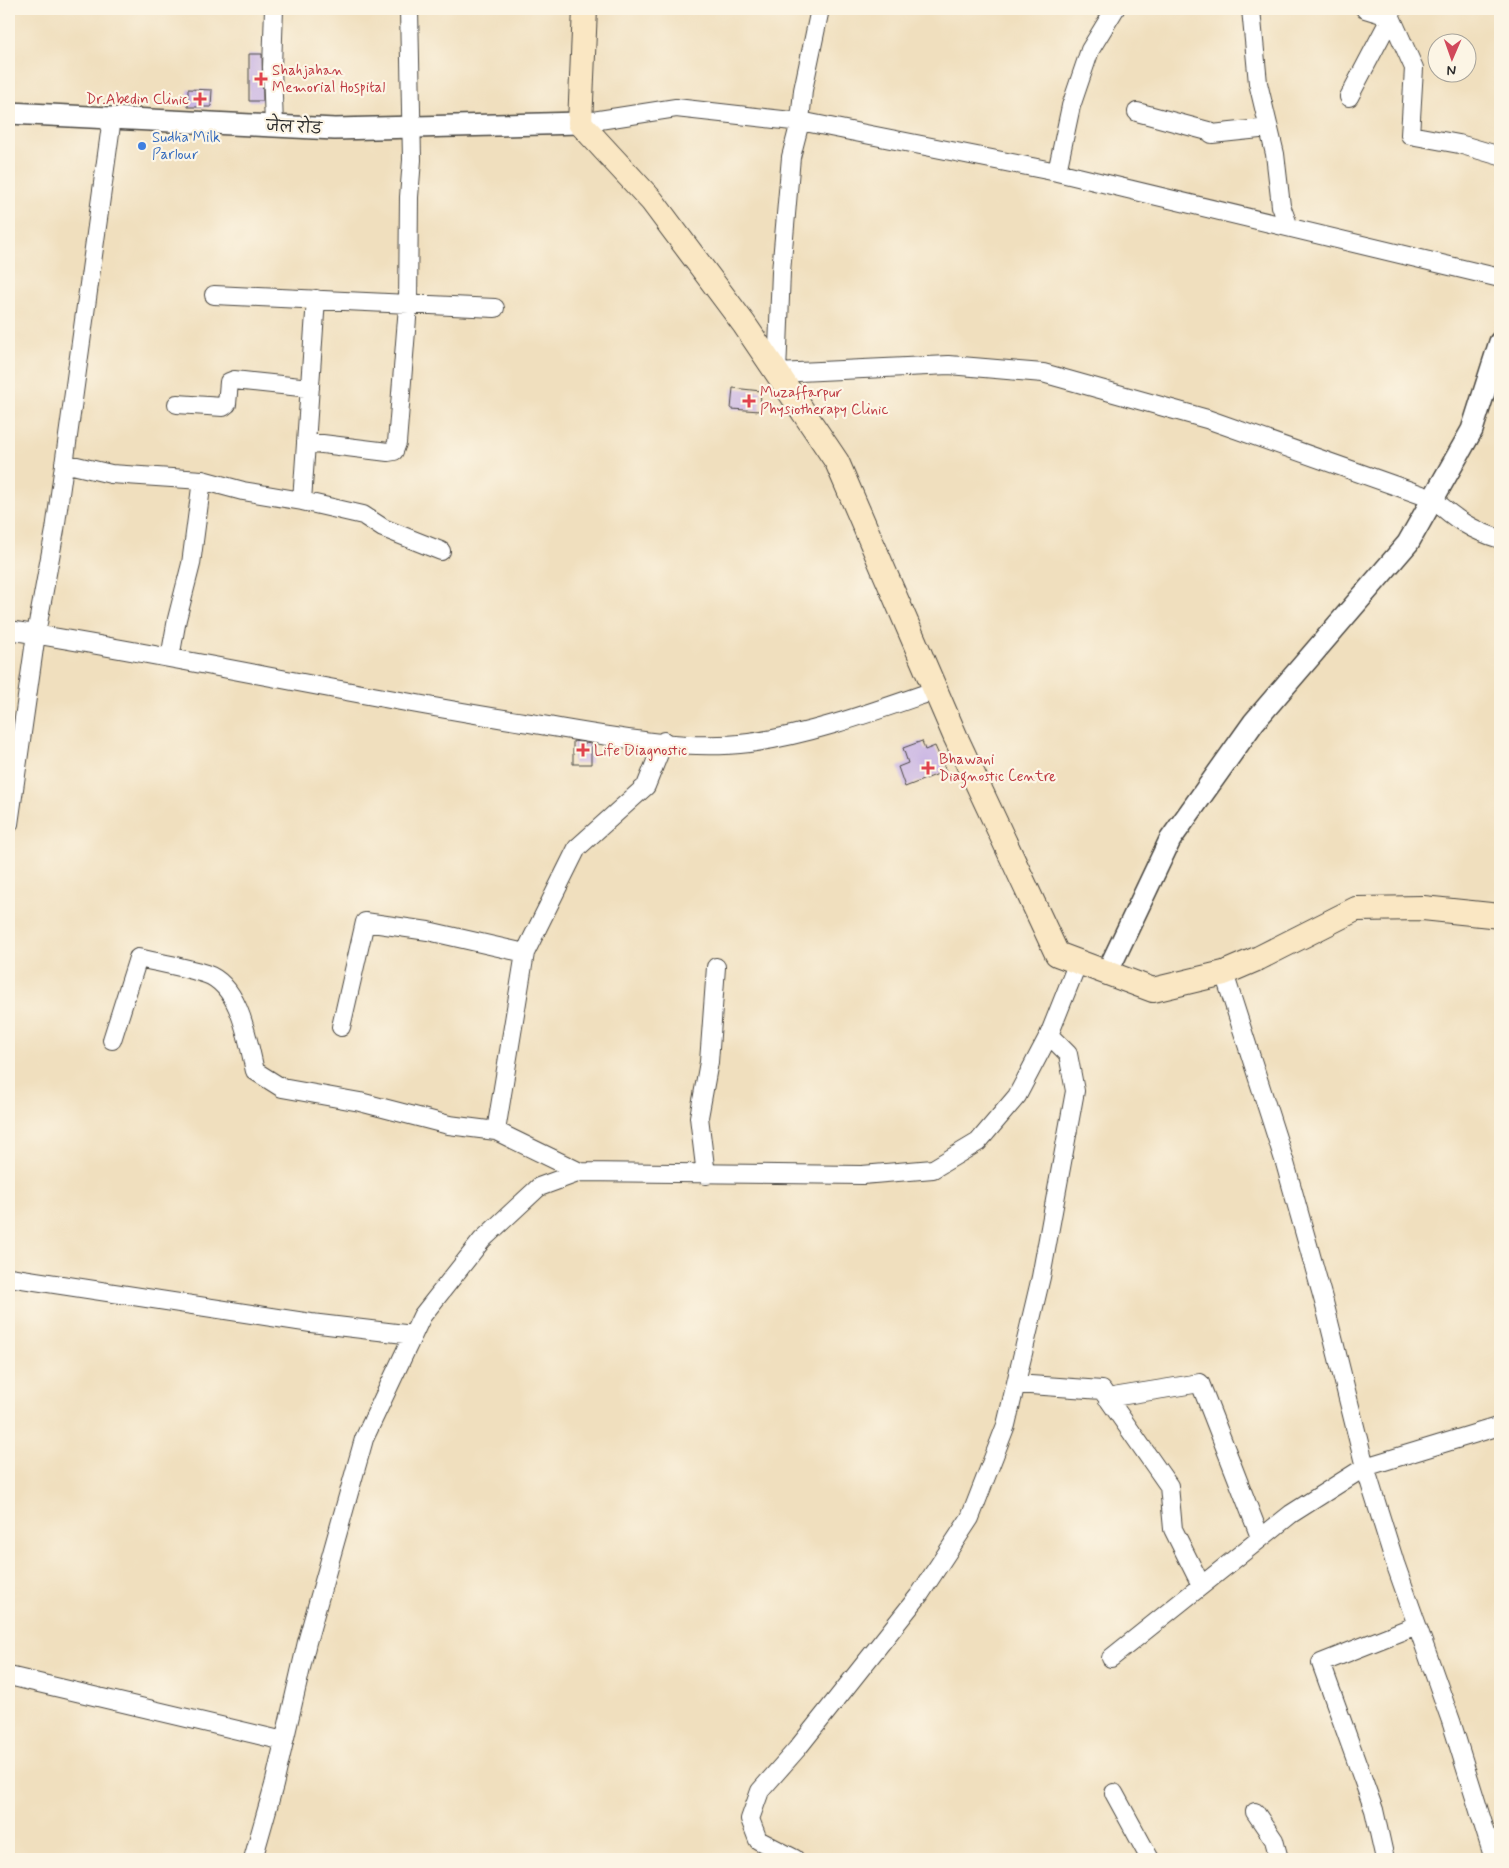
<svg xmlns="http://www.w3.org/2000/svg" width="1509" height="1868" font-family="Mynerve,'Playpen Sans Deva',sans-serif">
<rect width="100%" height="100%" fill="#fcf5e5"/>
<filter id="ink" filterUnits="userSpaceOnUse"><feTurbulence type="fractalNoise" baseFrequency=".02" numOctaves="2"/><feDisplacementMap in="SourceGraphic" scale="10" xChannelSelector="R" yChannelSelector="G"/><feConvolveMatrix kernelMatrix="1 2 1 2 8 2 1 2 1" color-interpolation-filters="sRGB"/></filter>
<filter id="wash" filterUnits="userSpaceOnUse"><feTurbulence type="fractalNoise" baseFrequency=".0096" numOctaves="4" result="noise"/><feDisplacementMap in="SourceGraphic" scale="20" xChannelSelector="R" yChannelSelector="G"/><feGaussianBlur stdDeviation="1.12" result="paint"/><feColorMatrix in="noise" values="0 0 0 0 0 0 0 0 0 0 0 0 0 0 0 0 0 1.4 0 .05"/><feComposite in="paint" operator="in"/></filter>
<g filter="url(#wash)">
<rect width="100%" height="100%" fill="#f0dfbe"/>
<g id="blocks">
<path fill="#c6b1e4" d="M249,54H262L263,101H249Z
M188,89L212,90L211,107H188Z
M733,388L761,391L760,411L731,409Z
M573,741L591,744V764H573Z
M922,741L925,750L935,746L946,771L905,787L898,767L908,763L903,748Z"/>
</g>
</g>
<g filter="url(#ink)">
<use href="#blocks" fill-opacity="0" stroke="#494641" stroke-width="1"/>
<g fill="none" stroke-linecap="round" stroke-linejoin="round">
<defs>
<path id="minor" d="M274,9L272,67L274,126
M820,9L803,90L800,122L791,157L781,272L777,373L949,365L1043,373L1207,419L1433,499C1455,519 1471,530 1500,539
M1251,9L1258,83L1275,154L1281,206L1289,227
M1365,9L1391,17
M1391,17L1414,68L1410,135L1459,144L1500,156
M1349,97L1391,17L1392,9
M1137,112L1208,131L1212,134L1269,128
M580,123L676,108L810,123L1057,172L1500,278
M1057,172L1071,106L1090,50L1115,9
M214,295L495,308
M177,404L223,407L227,404L229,382L234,380L310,388
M306,442L388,452L394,451L397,443L408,306L409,197L412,160L409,9
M64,463L111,474L202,480L243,491L302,501L363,515L383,528L441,551
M302,501L316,299
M9,630C181,657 351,695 523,722C593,733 678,752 749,743C813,734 875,711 936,690
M170,658L177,619L191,564L202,480
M9,824L36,634L55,530L112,118
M1224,973L1285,1163L1324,1302L1365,1467L1395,1563L1451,1721L1494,1859
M341,1027L365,922L428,931L525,953
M112,1040L138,958C160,963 185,967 206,974C240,985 248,1041 255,1071L282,1088L360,1102L449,1125L496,1131L580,1172
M496,1131L525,953L577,848L646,786L664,741
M706,1175L699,1117L709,1062L716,967
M9,1277L311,1323L413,1335
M1016,1384L1102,1390L1169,1486L1173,1529L1201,1585
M1107,1398L1200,1383L1260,1537
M1111,1658L1291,1514L1365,1467L1500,1426
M9,1676L284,1741
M1114,1793L1150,1859
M1255,1812L1274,1840L1279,1859
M253,1859L274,1785L307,1642L364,1439L422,1316L482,1240L539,1187L580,1172L862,1175L933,1169L978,1142L1017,1096L1049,1035L1078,962
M795,1859L758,1840L750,1819L760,1791L797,1749L920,1594L970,1518L1006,1425L1041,1277L1075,1091L1068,1054L1049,1035
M1385,1859L1374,1810L1321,1663L1417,1625"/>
<path id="tertiary" d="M9,113L335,129L580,123
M1107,973L1170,840L1254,722L1408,543L1472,430L1500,342"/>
<path id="secondary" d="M585,9L580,123L652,201L744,324L837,462L956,738L1057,954L1153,990L1224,973L1259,958L1356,909L1423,908L1500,916"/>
</defs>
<use href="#minor" stroke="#494641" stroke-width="20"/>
<use href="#tertiary" stroke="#494641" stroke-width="24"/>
<use href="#secondary" stroke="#494641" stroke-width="26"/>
<use href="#minor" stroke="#fff" stroke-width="18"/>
<use href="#tertiary" stroke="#fff" stroke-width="21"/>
<use href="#secondary" stroke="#fae7c3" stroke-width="24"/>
</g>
</g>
<g fill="#e0444e" stroke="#fcf5e5" stroke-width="2">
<path d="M258.5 71.5h5v5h5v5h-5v5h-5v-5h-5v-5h5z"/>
<path d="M197.5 91.5h5v5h5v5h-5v5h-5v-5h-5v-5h5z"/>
<path d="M746.5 393.5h5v5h5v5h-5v5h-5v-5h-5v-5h5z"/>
<path d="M580.5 742.5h5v5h5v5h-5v5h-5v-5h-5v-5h5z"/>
<path d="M925.5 760.5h5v5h5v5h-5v5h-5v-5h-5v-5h5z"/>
</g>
<circle fill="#3f7fe0" stroke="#fcf5e5" stroke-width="2" cx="142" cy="146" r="5"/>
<g text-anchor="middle" stroke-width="4.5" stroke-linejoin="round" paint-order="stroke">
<g font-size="15" fill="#be3a42" stroke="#fcf5e5" text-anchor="start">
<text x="272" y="75">Shahjahan<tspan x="272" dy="17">Memorial Hospital</tspan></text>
<text x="189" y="104" text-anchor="end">Dr.Abedin Clinic</text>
<text x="760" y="397">Muzaffarpur<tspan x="760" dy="17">Physiotherapy Clinic</tspan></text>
<text x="594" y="755">Life Diagnostic</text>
<text x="939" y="764">Bhawani<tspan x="939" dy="17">Diagnostic Centre</tspan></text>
</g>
<g font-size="15" fill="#2b2b2b" stroke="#fcf5e5">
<text transform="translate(294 127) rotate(3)" y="5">जेल रोड</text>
</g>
<g font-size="15" fill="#366cbe" stroke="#fcf5e5" text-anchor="start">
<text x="152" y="142">Sudha Milk<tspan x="152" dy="17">Parlour</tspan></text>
</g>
</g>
<rect width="1509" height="1868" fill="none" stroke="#fcf5e5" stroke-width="30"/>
<g transform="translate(1452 58) rotate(182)"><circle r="24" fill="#fcf5e5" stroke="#a8a49b"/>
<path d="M0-4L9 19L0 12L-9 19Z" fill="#d1495b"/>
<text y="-8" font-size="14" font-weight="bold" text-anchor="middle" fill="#2b2b2b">N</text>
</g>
</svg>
